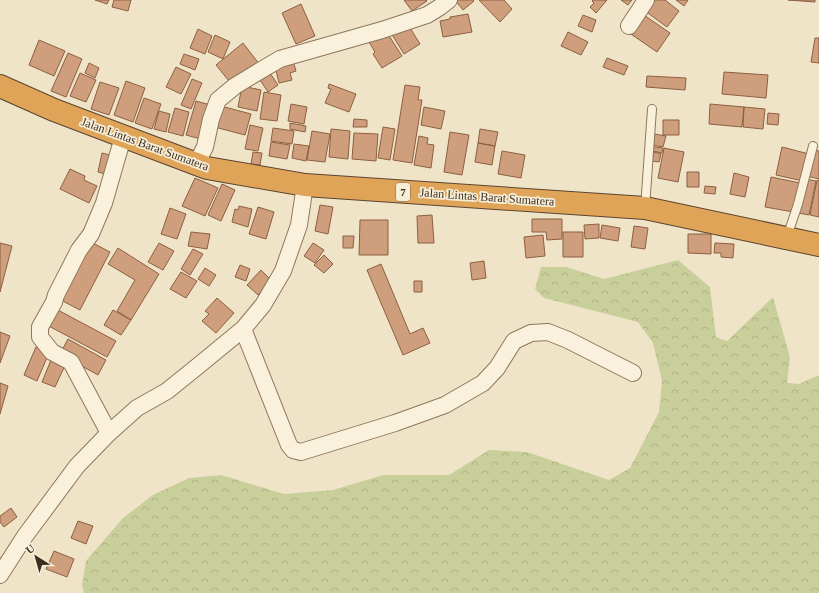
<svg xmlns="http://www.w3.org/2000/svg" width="819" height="593" font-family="Georgia,serif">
<defs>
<pattern id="forest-crowns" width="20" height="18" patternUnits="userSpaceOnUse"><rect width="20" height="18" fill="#c9cf9b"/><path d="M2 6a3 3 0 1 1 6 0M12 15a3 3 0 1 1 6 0" fill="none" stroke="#aeb285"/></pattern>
</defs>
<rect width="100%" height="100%" fill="#f0e4c8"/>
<path fill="url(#forest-crowns)" d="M678,260L710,287L716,337L727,341L773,297L790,357L787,383L799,384L819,375V593H84L82,585L86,561L123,518L153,495L189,478L221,475L284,494L333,490L383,475H449L489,450L527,452L609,480L630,468L659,412L662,381L653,343L638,322L544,298L535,289L541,267H566L604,279Z"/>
<path fill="#cf9f7d" stroke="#8d5f41" d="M95,0H109L107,4Z
M114,0H131L128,11L112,7Z
M404,0H426L427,1L412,11Z
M455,0H473L474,1L463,10Z
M479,0H504L512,9L500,22Z
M593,0H607L596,13L590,7L594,3L592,1Z
M621,0H632L628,5Z
M654,0H665L679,11L667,27L645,11Z
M676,0H688L684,6Z
M788,0H815V2Z
M301,4L315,36L296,44L282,13Z
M641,13L670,33L657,52L628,32Z
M468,14L472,32L443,37L440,21L450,19V17Z
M583,15L596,20L592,32L578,26Z
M407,23L420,44L404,54L391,33Z
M198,29L212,36L205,54L190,48Z
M386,31L402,56L382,68L373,54L375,52L369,42Z
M568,32L588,42L581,55L561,46Z
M215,35L230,42L223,59L208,52Z
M815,38H819V63L811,62Z
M39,40L65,51L54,76L29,65Z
M243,43L260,65L233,86L216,65Z
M68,53L82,59L66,97L51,91Z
M184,54L199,59L195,70L180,64Z
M607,58L628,66L624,75L603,67Z
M293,61L296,71L290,73L292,80L279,83L275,66Z
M89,63L99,68L95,78L85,73Z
M176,67L191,74L181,94L166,87Z
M268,70L278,85L268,92L258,77Z
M724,72L768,75L766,98L722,94Z
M80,73L96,80L86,102L70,96Z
M647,76L686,78L685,90L646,87Z
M192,79L202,83L191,109L181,105Z
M126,81L145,88L133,122L114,115Z
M100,82L119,88L109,115L91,109Z
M329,84L356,94L349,112L325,103L331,89L328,88Z
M405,85L420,87L418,100H422L412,163L393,160Z
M242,86L261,90L257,111L238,107Z
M264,92L281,95L277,121L260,119Z
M144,98L161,104L152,129L135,123Z
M196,101L214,106L204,140L186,135Z
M291,104L307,107L304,124L288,121Z
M710,104L744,107L742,127L709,124Z
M217,105L251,114L245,135L211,126Z
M424,107L445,111L441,129L421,125Z
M744,107L765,109L763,129L743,127Z
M175,108L189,112L183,136L168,132Z
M159,111L170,114L166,132L154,129Z
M768,113L779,114L778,125L767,124Z
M354,119L367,120V127H353Z
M663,120H679V135H663Z
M290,123L306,126L305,132L290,129Z
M250,125L263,128L258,151L245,149Z
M383,127L395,129L390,160L378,158Z
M273,128L294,131L292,144L271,141Z
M331,129L350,131L348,159L329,157Z
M480,129L498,132L495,146L478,143Z
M312,131L330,134L325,162L307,160Z
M450,132L469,135L462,175L444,172Z
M354,133L378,134L376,161L352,159Z
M654,134L666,136L663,147L652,145Z
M419,136L428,138L427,144L434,145L431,168L414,165Z
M271,142L290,145L287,159L269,156Z
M478,143L495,146L492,165L475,162Z
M294,144L309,146L306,161L292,158Z
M654,147L663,148L662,153L653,151Z
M782,147L809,154L803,181L776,175Z
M664,148L684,152L678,182L658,178Z
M813,150L819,151V179L807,176Z
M502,151L525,155L521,178L498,174Z
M253,152L262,153L260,165L251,164Z
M654,152L661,154L659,162L652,161Z
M102,153L114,156L109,175L98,172Z
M70,169L85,176L84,180L97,186L89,203L60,189Z
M687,172H699V187H687Z
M734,173L749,177L745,197L730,194Z
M771,177L800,183L794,212L765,207Z
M195,178L218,188L205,216L182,206Z
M806,179L816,181L809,215L798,213Z
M817,180L819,181V217L810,215Z
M222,184L235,190L221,221L208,215Z
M705,186L716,187L715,194L704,193Z
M320,205L333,207L328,234L315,231Z
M239,206L252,209L248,227L232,222L235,209L238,210Z
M258,207L274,212L266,239L249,234Z
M170,208L186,214L177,239L161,234Z
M432,215L434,243H418L417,216Z
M532,219H562V239L547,240L546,232H532Z
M360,220H388V255H359Z
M599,224V238L585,239L584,225Z
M602,225L620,228L618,241L600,238Z
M634,226L648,228L645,249L631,247Z
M191,232L210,234L207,249L188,246Z
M563,232H583V257H563Z
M688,234H711V254L688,253Z
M543,235L545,256L526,258L524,237Z
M343,236H354L353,248H343Z
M87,240L110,252L80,310L57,298Z
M0,243L12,246L0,292Z
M159,243L174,251L163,270L148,262Z
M313,243L324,250L315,263L304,256Z
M715,243L734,244L733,258L721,257V253H714Z
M118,248L159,274L131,320L117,311L135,280L108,264Z
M193,249L203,254L190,275L181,269Z
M324,255L333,264L324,273L314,265Z
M484,261L486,278L472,280L470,263Z
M381,264L410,334L423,328L430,343L403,355L367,270Z
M240,265L250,269L246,281L235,277Z
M205,268L216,275L209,286L198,279Z
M261,270L272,281L258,295L247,285Z
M181,272L197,281L186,298L170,289Z
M414,281H422V292H414Z
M217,298L234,313L216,333L202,321L209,314L205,311Z
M54,308L116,341L107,357L45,324Z
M113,310L131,320L121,335L104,325Z
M0,332L10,336L0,363Z
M68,339L106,360L98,375L60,354Z
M36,347L49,353L37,381L24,375Z
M53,355L67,361L55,387L42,382Z
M0,383L8,386L0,414Z
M11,508L17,517L4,527L0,522V516Z
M78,521L93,526L86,544L71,538Z
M54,551L74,559L67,577L46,569Z"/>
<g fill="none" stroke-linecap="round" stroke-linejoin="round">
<defs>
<path id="lane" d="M645,208L652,109
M787,237L798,204L813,146"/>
<path id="street" d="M629,26L646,0
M196,164L205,147L211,119L218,100L235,86L258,72L280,59L382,30L427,15L440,7L449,0
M243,329L289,445L293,450L301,452L395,423L445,405L483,383L497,368L514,341L531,333L548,332L568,340L633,373
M109,433L71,362L52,352L40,337V327L54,302L56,295L79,250L91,234L104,203L123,137
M0,575L25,536L77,466L109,433L137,408L167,391L198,366L243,329L263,305L283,271L299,225L305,185"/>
<path id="highway" d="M0,86L54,110L207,168L305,185L645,208L819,245"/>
</defs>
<use href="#lane" stroke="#8d765c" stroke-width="10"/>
<use href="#street" stroke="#8d765c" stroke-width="18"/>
<use href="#highway" stroke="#5b4430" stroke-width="24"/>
<use href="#lane" stroke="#faf1dc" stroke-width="8"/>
<use href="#street" stroke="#faf1dc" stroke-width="16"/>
<use href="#highway" stroke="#e0a458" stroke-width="22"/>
</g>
<g text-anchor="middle" stroke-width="3.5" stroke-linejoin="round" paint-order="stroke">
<rect fill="#f7eed8" stroke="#756857" stroke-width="1" x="396" y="183" width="14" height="18" rx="3"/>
<g font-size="11" font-weight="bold" fill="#3d2e20">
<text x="403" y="196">7</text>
</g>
<g font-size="12" fill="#3d2e20" stroke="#f7eed8">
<text transform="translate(145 144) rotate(20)" y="4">Jalan Lintas Barat Sumatera</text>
<text transform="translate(487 197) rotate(4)" y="4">Jalan Lintas Barat Sumatera</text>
</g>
</g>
<g transform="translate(36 557) rotate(323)" stroke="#f7eed8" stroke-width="3" paint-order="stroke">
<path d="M0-3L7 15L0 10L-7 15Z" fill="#3d2e20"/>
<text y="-6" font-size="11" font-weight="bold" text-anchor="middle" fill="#3d2e20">U</text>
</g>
</svg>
